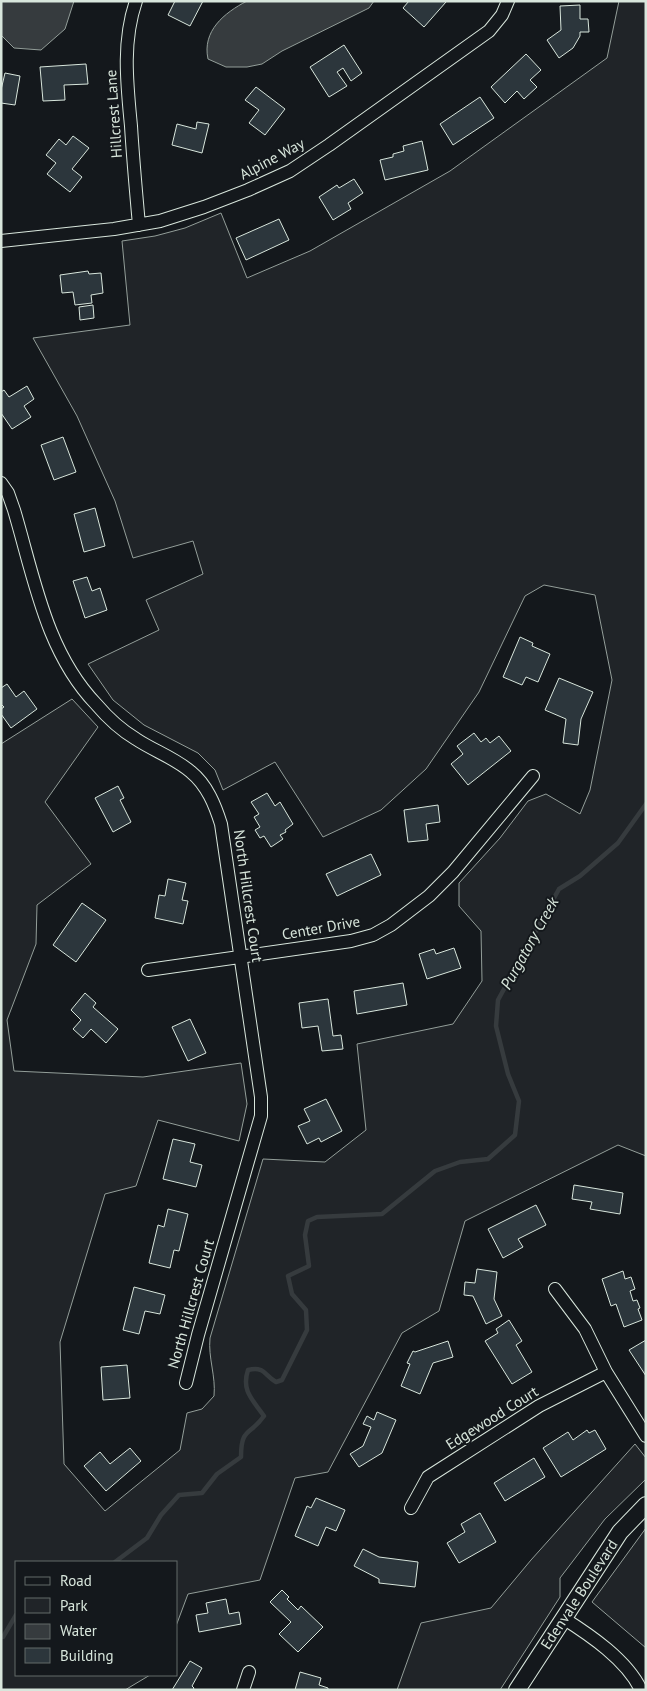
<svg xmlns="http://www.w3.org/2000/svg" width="647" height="1691" font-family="'PT Sans',sans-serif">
<rect width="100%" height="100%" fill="#14181c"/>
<path fill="#202428" stroke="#939e99" d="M619,1H646V1156L618,1145L465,1221L439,1311L402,1333L328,1472L295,1478L260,1580L188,1594L176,1626V1562H16V1675H150L125,1690H1V744L72,699L98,727L45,802L91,864L37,905L36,944L7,1020L14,1071L143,1077L241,1063L247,1104L239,1141L158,1120L136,1186L105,1194L60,1342L64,1464L105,1511L180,1450L187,1413L202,1409L214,1396C216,1376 208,1358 210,1338L263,1159L325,1162L366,1130L357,1044L453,1024L482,981L481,931L459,906V883L500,838L528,801L546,794L580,814L590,790L612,680L595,595L544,585L525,596L479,692L426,769L381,810L323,837L275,762L223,790L215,770L198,753L144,725L113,700L88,664L159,630L146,600L203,574L193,541L133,558L115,501L77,416L33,338L130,325L122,241L155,236L185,228L221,213L247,278L310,251L450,171L607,58Z
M635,1444L646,1458V1479L605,1519L560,1578V1597L500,1690H397L421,1623L491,1608L531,1560Z
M646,1528V1648L592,1602Z"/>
<path fill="#363b3e" stroke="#939e99" d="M1,1H74L65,29L41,50L14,48L1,35Z
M247,1H374L369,8L282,51L262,64L247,67H226L208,59C202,31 224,13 247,1Z"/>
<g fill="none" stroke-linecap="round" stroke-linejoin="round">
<path stroke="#363b3e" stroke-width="4.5" d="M115,1562L147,1538L161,1515L179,1495L202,1493L217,1474L241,1457C241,1427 250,1436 264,1416C253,1400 241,1391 248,1370C265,1366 264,1375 276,1382L282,1380L307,1330L306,1310L292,1294L288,1276L309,1266L305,1235L308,1221L317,1217L382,1214L435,1171L460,1162L488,1159L515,1135L519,1101L508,1074L496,1026L498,1000L559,889L580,876L618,843L646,804
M1,1637H3L16,1615"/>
</g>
<path fill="#2c363c" stroke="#d8e6dc" d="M175,1H203L190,26L168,15Z
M409,1H445L446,2L424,27L403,8Z
M580,5V19H588L589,32H580V36L573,48L559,58L547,40L561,30L560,6Z
M344,45L362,73L351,81L343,68L337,72L347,86L329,97L310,67Z
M526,54L541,70L530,80L537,87L524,99L517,91L505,103L491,87Z
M86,64L88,84L64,85L65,100L43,101L40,67Z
M5,73L20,76L15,105L1,103V90Z
M256,87L285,109L265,135L249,123L259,110L245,100Z
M480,97L494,118L453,145L440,124Z
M197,122L209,124L202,153L172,145L177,124L196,129Z
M73,136L89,148L72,169L82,177L70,192L47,174L56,163L46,155L59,139L66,145Z
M422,141L428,170L385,180L380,160L393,157V154L404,151L403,146Z
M354,179L363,193L348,203L351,209L333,220L319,197L337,185L339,188Z
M279,219L289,240L246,260L236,238Z
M88,271L89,274L101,273L103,293L91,295L92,303L75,305L73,292L62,293L60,275Z
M93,305L94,318L80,320L79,307Z
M27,386L34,399L24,406L31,417L12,429L1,413V392L4,390L9,397Z
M63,437L76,472L54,480L41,445Z
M95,508L105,546L84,552L74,514Z
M87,577L92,591L100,588L107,610L85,618L73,581Z
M520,637L533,643L532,646L550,654L538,682L526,677L522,685L503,677Z
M559,678L593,692L581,719L578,745L563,743L566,719L545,710Z
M7,684L16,697L24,691L37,709L11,728L1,714V709L4,707L1,704V688Z
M474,733L481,742L486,738L490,743L499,736L511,751L468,785L451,764L463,754L457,746Z
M118,786L124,798L120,800L131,822L113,832L95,798Z
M267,793L275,806L280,802L293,824L285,830L286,832L280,835L283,839L271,847L264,836L260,838L255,830L260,827L254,817L259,814L251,802Z
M438,805L440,822L426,824L428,840L408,842L404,810Z
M371,854L381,875L337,896L326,874Z
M168,879L186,883L182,900L188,901L183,924L155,918L159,895L165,896Z
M82,903L106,920L76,962L53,945Z
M454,948L461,968L427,979L419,954L434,949L436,954Z
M403,983L407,1005L357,1014L354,991Z
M85,993L96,1003L93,1007L118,1029L106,1043L91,1029L83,1038L73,1029L81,1020L71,1010Z
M328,999L333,1036L341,1035L343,1049L322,1051L318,1026L302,1028L299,1003Z
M190,1019L206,1053L188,1061L172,1027Z
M326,1099L342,1131L321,1142L319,1138L307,1144L298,1126L310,1121L304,1109Z
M173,1139L195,1144L190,1162L202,1165L196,1187L163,1179Z
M574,1185L623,1193L620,1214L590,1209L592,1202L572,1199Z
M536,1205L546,1225L518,1239L523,1247L503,1258L488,1229Z
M168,1209L188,1214L179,1251L174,1250L170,1268L149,1263L158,1225L164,1227Z
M477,1269L497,1272L494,1299L502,1316L486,1324L473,1296L464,1295L465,1282L475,1283Z
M623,1271L625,1279L631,1277L635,1289L630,1291L633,1301L637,1300L640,1308L638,1309L642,1320L624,1327L616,1304L611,1306L602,1279Z
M134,1287L165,1295L160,1314L145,1311L139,1334L123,1330Z
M509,1320L522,1341L516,1345L532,1372L512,1384L485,1341L498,1333L496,1329Z
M646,1340V1376L629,1350Z
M448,1341L453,1357L433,1363L420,1394L401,1386L410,1364L407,1363L413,1351L415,1352Z
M127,1365L130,1398L103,1400L101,1367Z
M377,1412L396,1420L382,1453L359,1467L350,1454L363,1446L371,1427L363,1424L367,1416L374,1420Z
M587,1430L589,1433L595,1430L606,1449L561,1477L543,1448L568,1432L573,1440Z
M130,1448L141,1461L106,1491L84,1466L100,1452L110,1464Z
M534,1458L545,1477L505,1501L494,1483Z
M316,1498L345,1510L336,1531L326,1527L318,1546L295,1536L307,1506L311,1508Z
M480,1513L496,1542L459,1563L447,1543L465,1532L461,1524Z
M363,1549L379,1557L418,1562L415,1587L379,1583V1579L354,1566Z
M282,1590L289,1597L287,1599L298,1610L301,1606L323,1627L298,1652L279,1634L291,1622L270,1602Z
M226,1599L229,1614L239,1612L241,1624L199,1632L196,1615L208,1613L206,1603Z
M190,1661L202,1668L192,1686L194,1688L193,1690H172Z
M300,1672L321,1678L319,1685L328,1688V1690H295Z"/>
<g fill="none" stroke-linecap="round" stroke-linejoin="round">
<defs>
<path id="minor" d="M136,1C122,42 127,84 131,126C133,159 136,192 139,225
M1,241L114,229L160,221L204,207L248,190L290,171L329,145L489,31L502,15L508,1
M1,483L8,493L14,510C34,577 46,652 96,704C107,717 121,730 136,739C154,751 175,758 191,772C207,785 215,805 221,824L261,1097V1116L198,1335L186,1383
M148,970L351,941L373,935L391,925L429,896L453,872L533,776
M555,1289L585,1329L606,1372L646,1436
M411,1508L428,1477L539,1406L606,1372
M563,1618C590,1635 627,1660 641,1690
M243,1690L249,1672"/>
<g id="tertiary">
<path id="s1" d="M517,1690L620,1532L646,1505"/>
</g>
</defs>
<use href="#minor" stroke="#d8e6dc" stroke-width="14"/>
<use href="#tertiary" stroke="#d8e6dc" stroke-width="18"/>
<use href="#minor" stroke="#14181c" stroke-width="12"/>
<use href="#tertiary" stroke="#14181c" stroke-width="16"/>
</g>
<g text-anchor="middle" stroke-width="4" stroke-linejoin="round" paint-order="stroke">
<g font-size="15" fill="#d8e6dc" stroke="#14181c">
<text transform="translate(114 114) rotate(-94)" y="5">Hillcrest Lane</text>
<text transform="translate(272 159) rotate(-28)" y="5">Alpine Way</text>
<text transform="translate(248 896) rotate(82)" y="5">North Hillcrest Court</text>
<text transform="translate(321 928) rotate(-10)" y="5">Center Drive</text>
<text transform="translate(191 1304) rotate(-74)" y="5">North Hillcrest Court</text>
<text transform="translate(492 1418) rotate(-32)" y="5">Edgewood Court</text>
<text dy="5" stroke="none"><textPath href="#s1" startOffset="114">Edenvale Boulevard</textPath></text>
</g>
<g font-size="16" font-style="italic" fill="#d8e6dc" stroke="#14181c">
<text transform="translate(529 943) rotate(-61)" y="6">Purgatory Creek</text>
</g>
</g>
<rect width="647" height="1691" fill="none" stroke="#d8e6dc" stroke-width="5"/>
<rect x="15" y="1561" width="162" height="115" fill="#14181c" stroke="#626a69"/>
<rect x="25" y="1577" width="25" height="8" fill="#14181c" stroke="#626a69"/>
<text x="60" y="1586" font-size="15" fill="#d8e6dc">Road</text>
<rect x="25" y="1598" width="25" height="15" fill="#202428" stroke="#626a69"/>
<text x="60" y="1611" font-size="15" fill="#d8e6dc">Park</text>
<rect x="25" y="1624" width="25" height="15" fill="#363b3e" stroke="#626a69"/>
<text x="60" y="1636" font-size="15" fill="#d8e6dc">Water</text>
<rect x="25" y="1648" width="25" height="15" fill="#2c363c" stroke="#626a69"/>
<text x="60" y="1661" font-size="15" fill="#d8e6dc">Building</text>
</svg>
